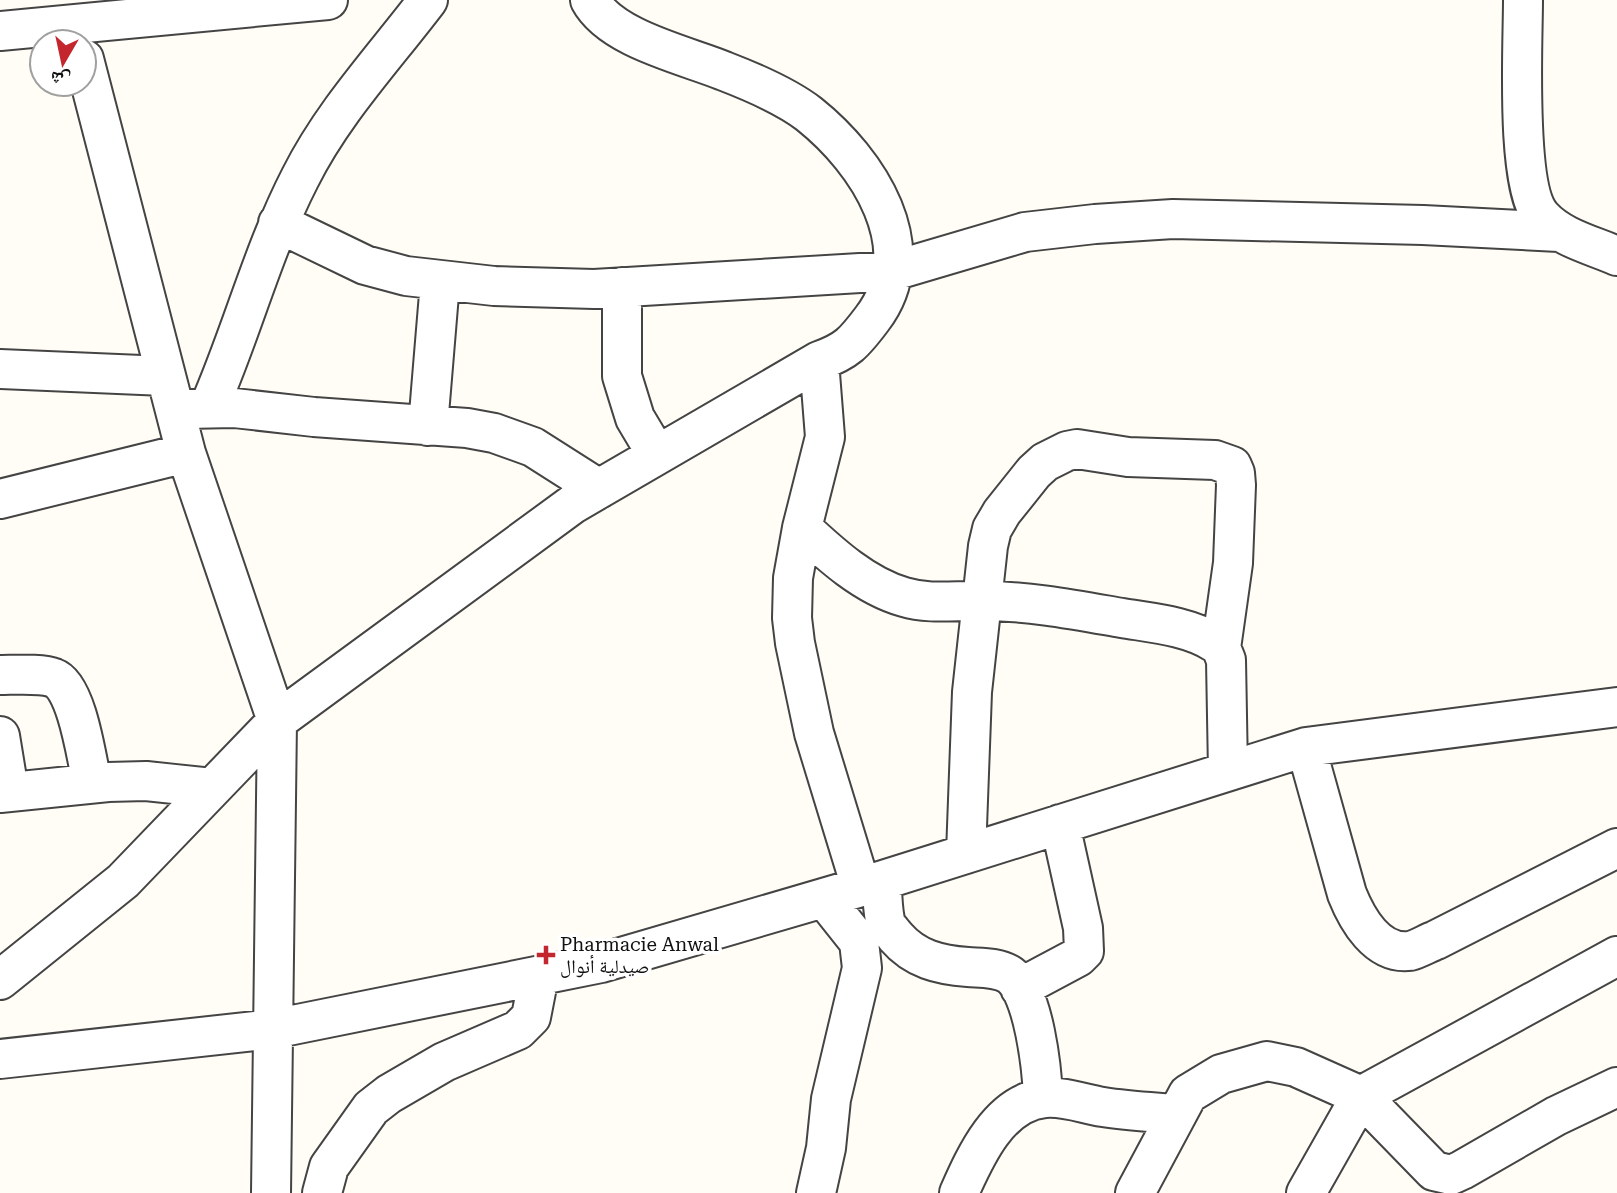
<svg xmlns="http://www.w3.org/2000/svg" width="1617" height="1193" font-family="'Roboto Serif','Noto Naskh Arabic',serif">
<rect width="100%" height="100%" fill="#fffdf5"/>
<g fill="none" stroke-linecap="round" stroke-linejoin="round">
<defs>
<path id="minor" d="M1523,0C1523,44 1515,188 1542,217C1561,238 1592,245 1617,256
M0,31L328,0
M84,59L186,453L277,721L271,1193
M278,223L365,265L406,276L494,286L594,289L893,271L1025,232L1095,224L1173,219L1423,225L1559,232
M622,287V376L635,418L657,455
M819,361L825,437L802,528L793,578L792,618L795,643L814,733L861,887
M0,369L165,376
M209,407C242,332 262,252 300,178C333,112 384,58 428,0
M186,409L234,408L314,417L467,428L494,433L533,447L599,489
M428,426L440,282
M0,499L186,453
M802,528C831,555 865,586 904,597C931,605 956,600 984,601C1030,601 1076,610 1122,618C1152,623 1189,626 1215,643C1222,647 1223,653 1226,660L1228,771
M0,675C14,675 42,673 54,678C77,686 87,761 92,783
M0,736L9,791
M1306,747L1347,894C1357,919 1377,955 1410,951C1418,949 1428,943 1436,940L1617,848
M0,793L108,782L146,781L212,788
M966,854L972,692L988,546L992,529L1002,512L1034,472L1045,462L1067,451L1077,449L1128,457L1215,460L1232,466L1235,473L1236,485L1233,563L1221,648
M881,881C883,894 882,911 886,924C888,928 893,933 896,937C915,959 939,965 968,967C981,968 998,967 1010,975C1034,992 1042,1070 1043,1098
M1617,956L1361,1096L1434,1171L1451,1175L1462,1170L1556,1116L1617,1087
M0,980L123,881L277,721L573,504L819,361C847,351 854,343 872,319C926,249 868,161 809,114C787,97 750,81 724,71C685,55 611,39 590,0
M1020,988L1078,957L1084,951L1083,928L1060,824
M0,1059L273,1029L601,963L861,887L1306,747L1617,707
M322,1193L329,1167L371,1108L389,1094L444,1062L518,1030L531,1017L539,976
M816,1193L826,1148L831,1099L862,968L859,942L824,898
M959,1193C975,1157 999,1102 1045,1098C1064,1096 1084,1104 1103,1107C1127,1111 1152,1112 1177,1114
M1135,1193L1188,1094L1221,1074L1267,1061L1296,1067L1361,1096L1306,1193"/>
</defs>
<use href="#minor" stroke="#444" stroke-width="42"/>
<use href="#minor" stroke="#fff" stroke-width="38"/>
</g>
<path fill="#c4262e" stroke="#fff" stroke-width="2.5" d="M542.5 944.5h7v7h7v7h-7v7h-7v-7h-7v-7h7z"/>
<g text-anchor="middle" stroke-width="7" stroke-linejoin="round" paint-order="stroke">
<g font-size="19" fill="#111" stroke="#fff" text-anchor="start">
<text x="560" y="951">Pharmacie Anwal<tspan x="560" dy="22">صيدلية أنوال</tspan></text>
</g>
</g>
<g transform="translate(63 63) rotate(189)"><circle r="33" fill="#ffffff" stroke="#a0a0a0" stroke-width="2"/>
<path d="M0-5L12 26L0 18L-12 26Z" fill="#c4262e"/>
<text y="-10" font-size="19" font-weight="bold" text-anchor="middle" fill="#111111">ش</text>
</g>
</svg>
